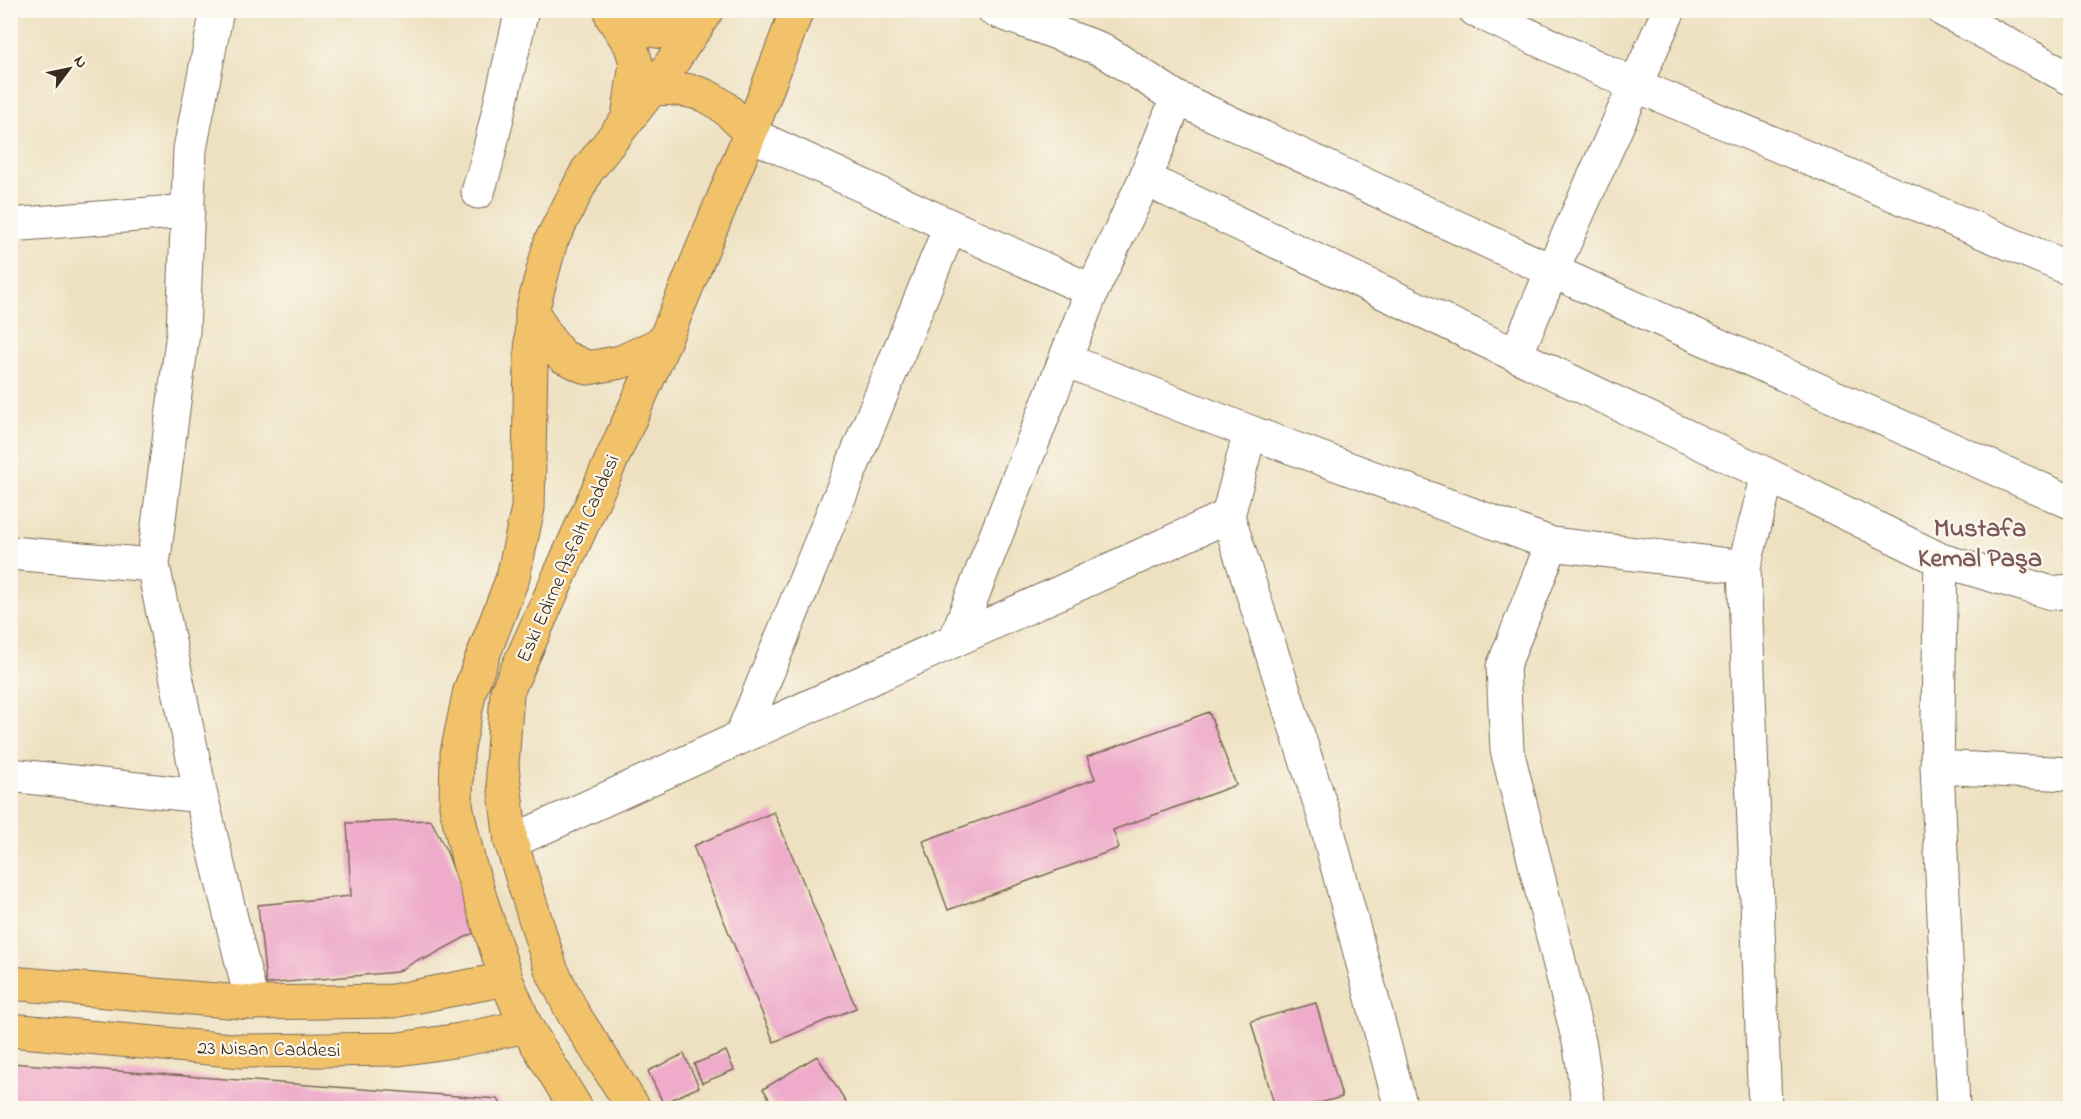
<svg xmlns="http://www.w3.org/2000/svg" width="2081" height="1119" font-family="'Indie Flower',sans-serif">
<rect width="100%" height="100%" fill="#fbf7ec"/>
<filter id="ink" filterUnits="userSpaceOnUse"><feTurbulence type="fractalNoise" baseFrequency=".0167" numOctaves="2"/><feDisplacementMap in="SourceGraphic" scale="12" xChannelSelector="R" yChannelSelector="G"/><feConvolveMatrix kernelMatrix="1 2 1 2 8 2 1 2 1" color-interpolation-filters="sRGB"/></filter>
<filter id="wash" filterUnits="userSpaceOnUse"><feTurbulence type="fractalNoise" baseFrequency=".008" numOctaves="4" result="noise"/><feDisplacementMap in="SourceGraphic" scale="24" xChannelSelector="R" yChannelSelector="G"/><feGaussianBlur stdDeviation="1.35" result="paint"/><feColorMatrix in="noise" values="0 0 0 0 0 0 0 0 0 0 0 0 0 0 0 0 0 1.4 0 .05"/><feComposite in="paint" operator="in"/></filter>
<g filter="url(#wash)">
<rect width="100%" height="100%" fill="#eee1c1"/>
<g id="blocks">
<path fill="#eeacca" d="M1209,712L1236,785L1113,830L1119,848L948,910L923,841L1095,779L1087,757Z
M774,812L856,1008L774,1042L693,846Z
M431,820L446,850L477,931L423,960V957L397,972L266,984L258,905L351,896L347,823Z
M1316,1003L1342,1097L1300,1108H1275L1251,1021Z
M726,1051L734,1070L702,1083L694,1064Z
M684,1054L699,1087L663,1103L648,1071Z
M817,1056L850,1108H775L763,1089Z
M10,1063L498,1099L503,1108H10Z"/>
</g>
</g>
<g filter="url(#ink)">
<use href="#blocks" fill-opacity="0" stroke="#7a6a57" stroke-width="1.5"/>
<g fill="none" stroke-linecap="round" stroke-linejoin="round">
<defs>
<path id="minor" d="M217,10L190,149L183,332L153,565L201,796L252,1003
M1475,10L1635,85L2070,269
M1943,10L2070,78
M1177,98L1552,271L2070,502
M750,134L1092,291
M1145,179L1768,475L1941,560L2052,593L2070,591
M478,192L486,165L522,10
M10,225L188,211
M1516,355L1552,271L1669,10
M1065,360L1250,432L1552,544L1744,567
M1250,432L1228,516L1324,816L1401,1108
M1552,544L1503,667L1507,750L1580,1046L1589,1108
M10,553L153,565
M1941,560L1937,767L1953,1108
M955,640L1092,291L1145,179L1177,98L1103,50L994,10
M741,737L950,227
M1937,767L2070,774
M10,775L201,796
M511,842L1228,516
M1765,1108L1744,567L1768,475"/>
<path id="major" d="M652,88C702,88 718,96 750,134
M628,117L636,63L631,46L612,17L646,29L674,34L696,28
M532,311L549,340L562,356L588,368L621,362L664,342
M10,983L252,1003L393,1001L506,979
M10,1030L242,1051L399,1049L460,1040L526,1026
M576,1108L526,1026L506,979L469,863L456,806L457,753L470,690L513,577L528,508L532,311L551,241L587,171L669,67L707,10
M634,1108L573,1013L551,969L511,842L502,766L507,692L656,361L750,134L797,10"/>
</defs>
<use href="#minor" stroke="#7a6a57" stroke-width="35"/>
<use href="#major" stroke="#7a6a57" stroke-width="35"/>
<use href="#minor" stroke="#fff" stroke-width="33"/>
<use href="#major" stroke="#f2c26a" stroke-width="33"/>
</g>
</g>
<g text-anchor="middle" stroke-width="4.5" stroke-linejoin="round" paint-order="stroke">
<g font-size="20" fill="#3b2a1e" stroke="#fbf7ec">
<text transform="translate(567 558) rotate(-66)" y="7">Eski Edirne Asfaltı Caddesi</text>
<text transform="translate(269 1048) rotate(1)" y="7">23 Nisan Caddesi</text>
</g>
<g font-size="26" font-weight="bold" fill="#7a585a" stroke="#fbf7ec">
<text x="1980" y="536">Mustafa<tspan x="1980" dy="30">Kemal Paşa</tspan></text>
</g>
</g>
<rect width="2081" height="1119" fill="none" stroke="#fbf7ec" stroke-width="36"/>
<g transform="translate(69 69) rotate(58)" stroke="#fbf7ec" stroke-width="4.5" paint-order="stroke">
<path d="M0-4.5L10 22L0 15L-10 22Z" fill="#3b2a1e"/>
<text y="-9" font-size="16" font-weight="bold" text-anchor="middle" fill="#3b2a1e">N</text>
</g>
</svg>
